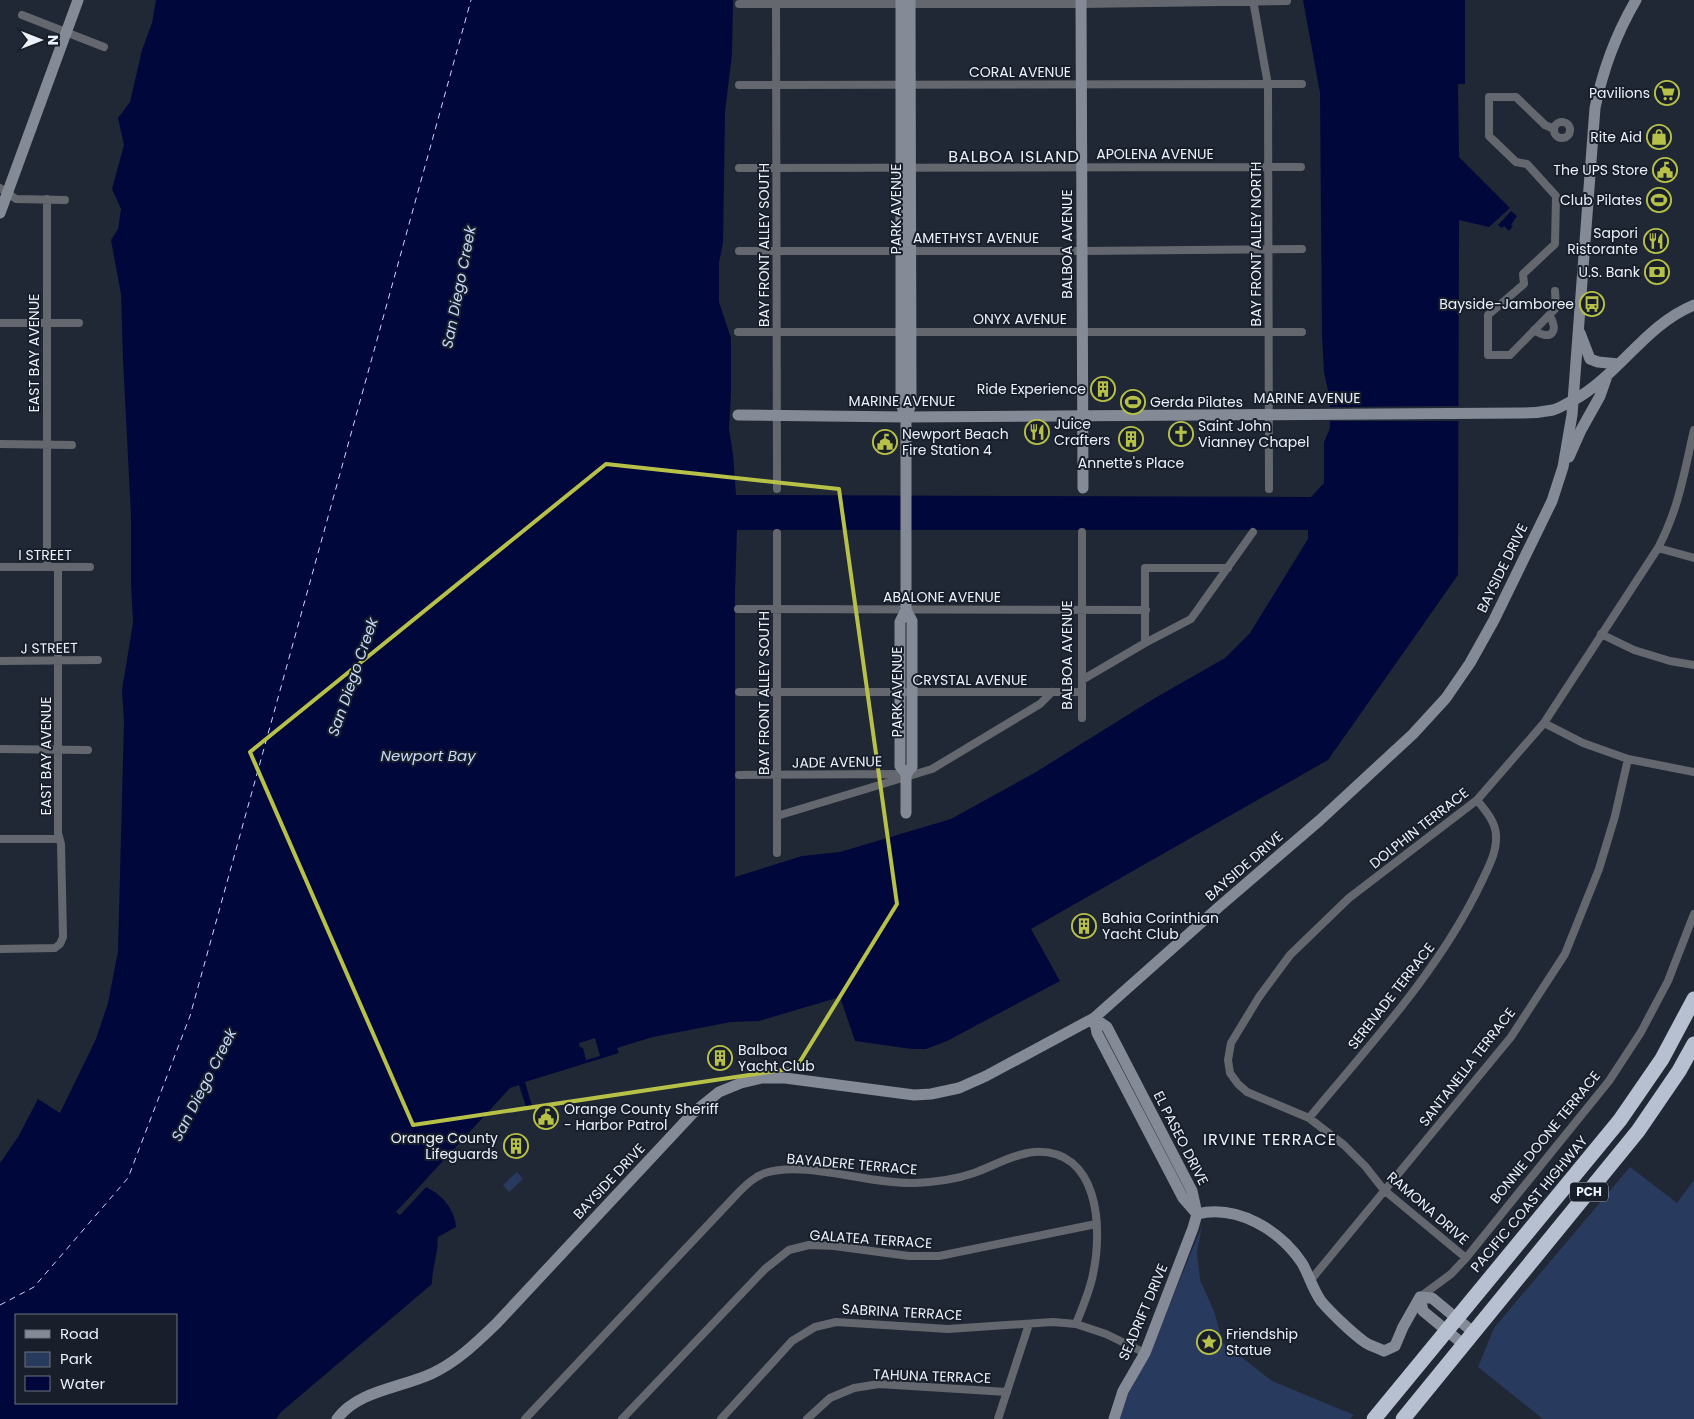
<svg xmlns="http://www.w3.org/2000/svg" width="1694" height="1419" font-family="Poppins,sans-serif">
<rect width="100%" height="100%" fill="#212835"/>
<path fill="#283a5e" d="M1630,1167L1677,1203L1694,1180V1419H1543L1478,1367L1494,1328Z
M517,1172L523,1179L509,1192L503,1185Z
M1202,1226L1197,1252L1200,1280L1214,1311L1223,1343L1272,1381L1354,1415L1350,1419H1119L1127,1393L1150,1352Z"/>
<path fill="#00073b" fill-rule="evenodd" d="M156,0H733L732,54L725,112L723,243L719,263V302L731,338V394L729,429L733,454L736,495L1311,497L1324,483V442L1330,428V400L1324,372L1322,335L1320,93L1303,0H1465V84H1458L1459,157L1510,208L1489,227L1459,220L1458,575L1328,760L1031,929L1060,981L947,1041L926,1049H912L855,1041L840,997L759,1021L731,1022L653,1037L617,1048L619,1053L525,1082L533,1109L527,1110L519,1085L510,1088L396,1212L400,1215L426,1187C441,1194 455,1209 456,1227L438,1237C437,1242 438,1245 437,1250C435,1262 432,1272 432,1284L281,1412L276,1419H0V1163L18,1137L38,1099L60,1113L96,1039L108,1003L118,951L124,722L122,690L133,623L131,583V516L123,359L121,294L111,240L118,229L121,209L112,189L124,145L118,118L130,102L142,50L152,23ZM737,530H1308V539L1250,633L1225,658L1155,698L1036,772L951,819L840,852L802,856L735,877V592ZM16,1315H176V1403H16Z
M1511,211L1517,216L1511,225L1513,226L1509,231L1504,226L1502,228L1498,225Z"/>
<path fill="#212835" d="M1459,406V421H1328V407Z
M595,1038L600,1056L586,1060L583,1048L580,1047L579,1043Z
M432,1175V1177L425,1184L427,1185L426,1187L400,1215L396,1212Z"/>
<g fill="none" stroke-linecap="round" stroke-linejoin="round">
<path stroke="#c7d9fc" stroke-width="1" stroke-dasharray="6 5" stroke-linecap="butt" d="M0,1305L34,1287L128,1178L190,1016L471,0"/>
<path stroke="#64686e" stroke-width="8" d="M776,0L777,489
M1253,0L1268,85L1269,489
M739,4H1081L1287,1
M22,15L104,47
M739,85L1302,84
M1554 130a8 8 0 1 1 16 0a8 8 0 1 1-16 0Z
M1554,129L1545,125L1516,97H1489V136L1516,162L1527,164L1556,196L1555,244L1523,274L1524,284L1488,315V355H1510L1556,308L1555,291
M739,168L1301,167
M0,188L16,199L65,200
M47,199V567
M739,251H1082L1302,249
M0,323H79
M1534,330C1551,342 1560,331 1549,315
M738,332H1302
M0,444L72,445
M777,533V853
M1658,548L1694,558
M0,567H90
M738,609L1146,610
M1601,634L1634,650L1670,661L1694,665
M1145,643V568H1228
M0,661L98,660
M1082,680L1145,643L1191,619L1253,532
M739,692H1082
M1082,718V532
M1544,723L1583,743L1628,759L1694,772
M0,749L88,750
M739,775L906,774
M777,816L932,769L1040,704L1052,692
M0,839H59
M0,949L55,948L60,944L63,937L61,844L58,833V567
M1309,1118C1371,1043 1439,971 1481,883C1488,868 1497,852 1496,836C1496,822 1485,810 1477,800
M1466,1258L1384,1190L1365,1166L1344,1145L1309,1118L1247,1092L1238,1084L1230,1073L1228,1060L1231,1043L1259,997L1290,955L1349,898L1477,800L1544,723L1658,548C1679,508 1684,473 1694,430
M1310,1281L1511,1037L1565,954L1599,869L1615,816L1628,759
M1420,1297L1451,1274L1466,1258L1609,1081L1641,1032L1668,981L1694,914
M525,1419L738,1193C746,1185 754,1177 765,1173C806,1160 870,1185 915,1183C935,1182 954,1180 974,1173C993,1166 1014,1154 1034,1152C1099,1148 1103,1228 1093,1274C1090,1291 1082,1308 1076,1324
M622,1419L765,1269L789,1250L809,1245L834,1246L909,1256H939L1096,1224
M721,1419L792,1341L815,1327L836,1322L948,1329L1053,1322L1076,1324L1106,1334L1145,1353
M807,1419L830,1398L854,1388L879,1384L1007,1392
M998,1419L1029,1324"/>
<path stroke="#858b96" stroke-width="11" d="M901,0V404L906,417V610L900,622V766L906,774V813
M1081,0L1083,488
M0,213L78,0
M1580,333L1590,359L1598,362L1619,364
M738,415L906,417L1522,413C1532,413 1543,412 1553,410C1560,408 1567,403 1574,400C1619,375 1645,325 1694,305
M906,417L911,404L910,0
M1569,457L1581,430L1600,396L1607,376
M906,774L912,767V621L906,610
M1094,1018L1107,1027L1192,1191L1197,1214L1193,1228L1145,1353L1123,1391L1114,1419
M1094,1018L1097,1033L1183,1198L1196,1213
M1197,1214C1237,1204 1280,1230 1302,1263C1309,1275 1313,1290 1321,1301C1331,1313 1353,1334 1366,1343C1371,1346 1378,1348 1384,1351L1395,1346L1403,1327L1420,1297
M1420,1297L1423,1311L1463,1344
M1420,1297L1432,1298L1473,1332
M337,1419C358,1390 402,1388 433,1373C458,1361 476,1343 496,1324L693,1113L719,1092L741,1083L762,1078H785L914,1095L931,1094L959,1088L986,1076L1094,1018L1220,906L1320,820L1413,734L1446,698L1470,663L1494,620L1552,501L1563,467L1572,415L1595,108C1603,69 1616,34 1636,0"/>
<path stroke="#b7c0d1" stroke-width="15" d="M1374,1419L1620,1120L1662,1059L1694,999
M1403,1419L1638,1131L1679,1071L1694,1044"/>
</g>
<path fill="none" stroke="#b8c147" stroke-width="4" stroke-linejoin="round" d="M606,464L839,489L897,904L796,1068L413,1125L250,752Z"/>
<defs>
<symbol id="supermarket-ring" viewBox="-11 -11 22 22"><circle r="9.5" fill="#181f2b" stroke="#b8c147" stroke-width="1.5"/><path d="M-6-5.5h2.5l.6 2H6L4.5 2H-2.5L-4.4-4H-6ZM-1.5 3.2a1.3 1.3 0 1 0 .1 0ZM3 3.2a1.3 1.3 0 1 0 .1 0Z" fill="#b8c147"/></symbol>
<symbol id="shop-ring" viewBox="-11 -11 22 22"><circle r="9.5" fill="#181f2b" stroke="#b8c147" stroke-width="1.5"/><path d="M-5-2.5h2.3a2.7 3.5 0 0 1 5.4 0H5L5.5 6h-11ZM-1.5-2.5h3a1.5 2.3 0 0 0-3 0Z" fill="#b8c147"/></symbol>
<symbol id="civic-ring" viewBox="-11 -11 22 22"><circle r="9.5" fill="#181f2b" stroke="#b8c147" stroke-width="1.5"/><path d="M-.6-6.5H3V-4.5H.6V-3L4-1V1h2V6H-6V1h2V-1L-.6-3ZM-1.2 2.5V6h2.4V2.5Z" fill="#b8c147"/></symbol>
<symbol id="stadium-ring" viewBox="-11 -11 22 22"><circle r="9.5" fill="#181f2b" stroke="#b8c147" stroke-width="1.5"/><path d="M0-5a6.5 5 0 1 0 0 10a6.5 5 0 1 0 0-10ZM-3.5-1.8h7v3.6h-7Z" fill="#b8c147"/></symbol>
<symbol id="restaurant-ring" viewBox="-11 -11 22 22"><circle r="9.5" fill="#181f2b" stroke="#b8c147" stroke-width="1.5"/><path d="M-5-6h1v4h1v-4h1v4h1v-4h1v5L-1.5 .5V6h-2V.5L-5-1ZM5-6V6H3V1.5H1.5Q1.5-4 5-6Z" fill="#b8c147"/></symbol>
<symbol id="bank-ring" viewBox="-11 -11 22 22"><circle r="9.5" fill="#181f2b" stroke="#b8c147" stroke-width="1.5"/><path d="M-6-4H6V4H-6ZM0-2.3a2.3 2.3 0 1 0 0 4.6a2.3 2.3 0 1 0 0-4.6Z" fill="#b8c147"/></symbol>
<symbol id="bus-ring" viewBox="-11 -11 22 22"><circle r="9.5" fill="#181f2b" stroke="#b8c147" stroke-width="1.5"/><path d="M-5-6H5V4H4V6H2V4H-2V6H-4V4H-5ZM-3.5-4V0h7V-4ZM-3.5 1.2v1.5H-2V1.2ZM2 1.2v1.5H3.5V1.2Z" fill="#b8c147"/></symbol>
<symbol id="building-ring" viewBox="-11 -11 22 22"><circle r="9.5" fill="#181f2b" stroke="#b8c147" stroke-width="1.5"/><path d="M-4-6H4V6H1V3H-1V6H-4ZM-2.5-4.3h1.7v1.8h-1.7ZM.8-4.3h1.7v1.8H.8ZM-2.5-1h1.7V.8h-1.7ZM.8-1h1.7V.8H.8Z" fill="#b8c147"/></symbol>
<symbol id="church-ring" viewBox="-11 -11 22 22"><circle r="9.5" fill="#181f2b" stroke="#b8c147" stroke-width="1.5"/><path d="M-1.2-6h2.4v3.5h3.3v2.4h-3.3V6h-2.4V-.1h-3.3v-2.4h3.3Z" fill="#b8c147"/></symbol>
<symbol id="sight-ring" viewBox="-11 -11 22 22"><circle r="9.5" fill="#181f2b" stroke="#b8c147" stroke-width="1.5"/><path d="M0-6L1.8-2.2L6-1.7L2.9 1.2L3.7 5.4L0 3.3L-3.7 5.4L-2.9 1.2L-6-1.7L-1.8-2.2Z" fill="#b8c147"/></symbol>
</defs>
<g fill-rule="evenodd">
<use href="#supermarket-ring" x="1653" y="79" width="28" height="28"/>
<use href="#shop-ring" x="1645" y="123" width="28" height="28"/>
<use href="#civic-ring" x="1651" y="156" width="28" height="28"/>
<use href="#stadium-ring" x="1645" y="186" width="28" height="28"/>
<use href="#restaurant-ring" x="1642" y="227" width="28" height="28"/>
<use href="#bank-ring" x="1643" y="258" width="28" height="28"/>
<use href="#bus-ring" x="1578" y="290" width="28" height="28"/>
<use href="#building-ring" x="1089" y="375" width="28" height="28"/>
<use href="#stadium-ring" x="1119" y="388" width="28" height="28"/>
<use href="#restaurant-ring" x="1023" y="418" width="28" height="28"/>
<use href="#church-ring" x="1167" y="420" width="28" height="28"/>
<use href="#building-ring" x="1117" y="425" width="28" height="28"/>
<use href="#civic-ring" x="871" y="428" width="28" height="28"/>
<use href="#building-ring" x="1070" y="912" width="28" height="28"/>
<use href="#building-ring" x="706" y="1044" width="28" height="28"/>
<use href="#civic-ring" x="532" y="1103" width="28" height="28"/>
<use href="#building-ring" x="502" y="1132" width="28" height="28"/>
<use href="#sight-ring" x="1195" y="1328" width="28" height="28"/>
</g>
<g text-anchor="middle" stroke-width="4" stroke-linejoin="round" paint-order="stroke">
<rect fill="#181f2b" stroke="#acb1bb" stroke-width="1" x="1570" y="1182.5" width="38" height="19" rx="4"/>
<g font-size="12" font-weight="bold" fill="#ebf0f9">
<text x="1589" y="1196">PCH</text>
</g>
<g font-size="14" fill="#ebf0f9" stroke="#181f2b">
<text x="1020" y="77">CORAL AVENUE</text>
<text x="1155" y="159">APOLENA AVENUE</text>
<text transform="translate(896 209) rotate(-90)" y="5">PARK AVENUE</text>
<text x="976" y="243">AMETHYST AVENUE</text>
<text transform="translate(1067 244) rotate(-90)" y="5">BALBOA AVENUE</text>
<text transform="translate(1256 244) rotate(-90)" y="5">BAY FRONT ALLEY NORTH</text>
<text transform="translate(764 245) rotate(-90)" y="5">BAY FRONT ALLEY SOUTH</text>
<text x="1020" y="324">ONYX AVENUE</text>
<text transform="translate(34 353) rotate(-90)" y="5">EAST BAY AVENUE</text>
<text x="1307" y="403">MARINE AVENUE</text>
<text x="902" y="406">MARINE AVENUE</text>
<text x="45" y="560">I STREET</text>
<text transform="translate(1502 568) rotate(-64)" y="5">BAYSIDE DRIVE</text>
<text x="942" y="602">ABALONE AVENUE</text>
<text transform="translate(49 648) rotate(-1)" y="5">J STREET</text>
<text transform="translate(1067 655) rotate(-90)" y="5">BALBOA AVENUE</text>
<text x="970" y="685">CRYSTAL AVENUE</text>
<text transform="translate(897 692) rotate(-90)" y="5">PARK AVENUE</text>
<text transform="translate(764 693) rotate(-90)" y="5">BAY FRONT ALLEY SOUTH</text>
<text transform="translate(46 756) rotate(-90)" y="5">EAST BAY AVENUE</text>
<text transform="translate(837 762) rotate(-1)" y="5">JADE AVENUE</text>
<text transform="translate(1419 828) rotate(-38)" y="5">DOLPHIN TERRACE</text>
<text transform="translate(1244 866) rotate(-41)" y="5">BAYSIDE DRIVE</text>
<text transform="translate(1391 996) rotate(-52)" y="5">SERENADE TERRACE</text>
<text transform="translate(1467 1067) rotate(-52)" y="5">SANTANELLA TERRACE</text>
<text transform="translate(1545 1137) rotate(-51)" y="5">BONNIE DOONE TERRACE</text>
<text transform="translate(1181 1138) rotate(63)" y="5">EL PASEO DRIVE</text>
<text transform="translate(852 1164) rotate(5)" y="5">BAYADERE TERRACE</text>
<text transform="translate(609 1181) rotate(-47)" y="5">BAYSIDE DRIVE</text>
<text transform="translate(1529 1204) rotate(-50)" y="5">PACIFIC COAST HIGHWAY</text>
<text transform="translate(1428 1208) rotate(41)" y="5">RAMONA DRIVE</text>
<text transform="translate(871 1239) rotate(4)" y="5">GALATEA TERRACE</text>
<text transform="translate(902 1312) rotate(3)" y="5">SABRINA TERRACE</text>
<text transform="translate(1143 1312) rotate(-67)" y="5">SEADRIFT DRIVE</text>
<text transform="translate(932 1376) rotate(2)" y="5">TAHUNA TERRACE</text>
</g>
<g font-size="14" fill="#ebf0f9" stroke="#181f2b" text-anchor="end">
<text x="1650" y="98">Pavilions</text>
<text x="1642" y="142">Rite Aid</text>
<text x="1648" y="175">The UPS Store</text>
<text x="1642" y="205">Club Pilates</text>
<text x="1638" y="238">Sapori<tspan x="1638" dy="16">Ristorante</tspan></text>
<text x="1640" y="277">U.S. Bank</text>
<text x="1574" y="309">Bayside-Jamboree</text>
<text x="1086" y="394">Ride Experience</text>
<text x="1150" y="407" text-anchor="start">Gerda Pilates</text>
<text x="1054" y="429" text-anchor="start">Juice<tspan x="1054" dy="16">Crafters</tspan></text>
<text x="1198" y="431" text-anchor="start">Saint John<tspan x="1198" dy="16">Vianney Chapel</tspan></text>
<text x="902" y="439" text-anchor="start">Newport Beach<tspan x="902" dy="16">Fire Station 4</tspan></text>
<text x="1131" y="468" text-anchor="middle">Annette's Place</text>
<text x="1102" y="923" text-anchor="start">Bahia Corinthian<tspan x="1102" dy="16">Yacht Club</tspan></text>
<text x="738" y="1055" text-anchor="start">Balboa<tspan x="738" dy="16">Yacht Club</tspan></text>
<text x="564" y="1114" text-anchor="start">Orange County Sheriff<tspan x="564" dy="16">- Harbor Patrol</tspan></text>
<text x="498" y="1143">Orange County<tspan x="498" dy="16">Lifeguards</tspan></text>
<text x="1226" y="1339" text-anchor="start">Friendship<tspan x="1226" dy="16">Statue</tspan></text>
</g>
<g font-size="15" font-style="italic" fill="#c7d9fc" stroke="#181f2b">
<text transform="translate(459 287) rotate(-79)" y="5">San Diego Creek</text>
<text transform="translate(353 677) rotate(-71)" y="5">San Diego Creek</text>
<text x="428" y="761">Newport Bay</text>
<text transform="translate(204 1085) rotate(-63)" y="5">San Diego Creek</text>
</g>
<g font-size="16" letter-spacing="1" fill="#ebf0f9" stroke="#181f2b">
<text x="1014" y="162">BALBOA ISLAND</text>
<text x="1270" y="1145">IRVINE TERRACE</text>
</g>
</g>
<rect x="15" y="1314" width="162" height="90" fill="#181f2b" stroke="#6c737d"/>
<rect x="25" y="1330" width="25" height="8" fill="#858b96" stroke="#6c737d"/>
<text x="60" y="1339" font-size="15" fill="#ebf0f9">Road</text>
<rect x="25" y="1352" width="25" height="15" fill="#283a5e" stroke="#6c737d"/>
<text x="60" y="1364" font-size="15" fill="#ebf0f9">Park</text>
<rect x="25" y="1376" width="25" height="15" fill="#00073b" stroke="#6c737d"/>
<text x="60" y="1389" font-size="15" fill="#ebf0f9">Water</text>
<g transform="translate(40 40) rotate(90)" stroke="#181f2b" stroke-width="4" paint-order="stroke">
<path d="M0-4L9 19L0 12L-9 19Z" fill="#ebf0f9"/>
<text y="-8" font-size="14" font-weight="bold" text-anchor="middle" fill="#ebf0f9">N</text>
</g>
</svg>
